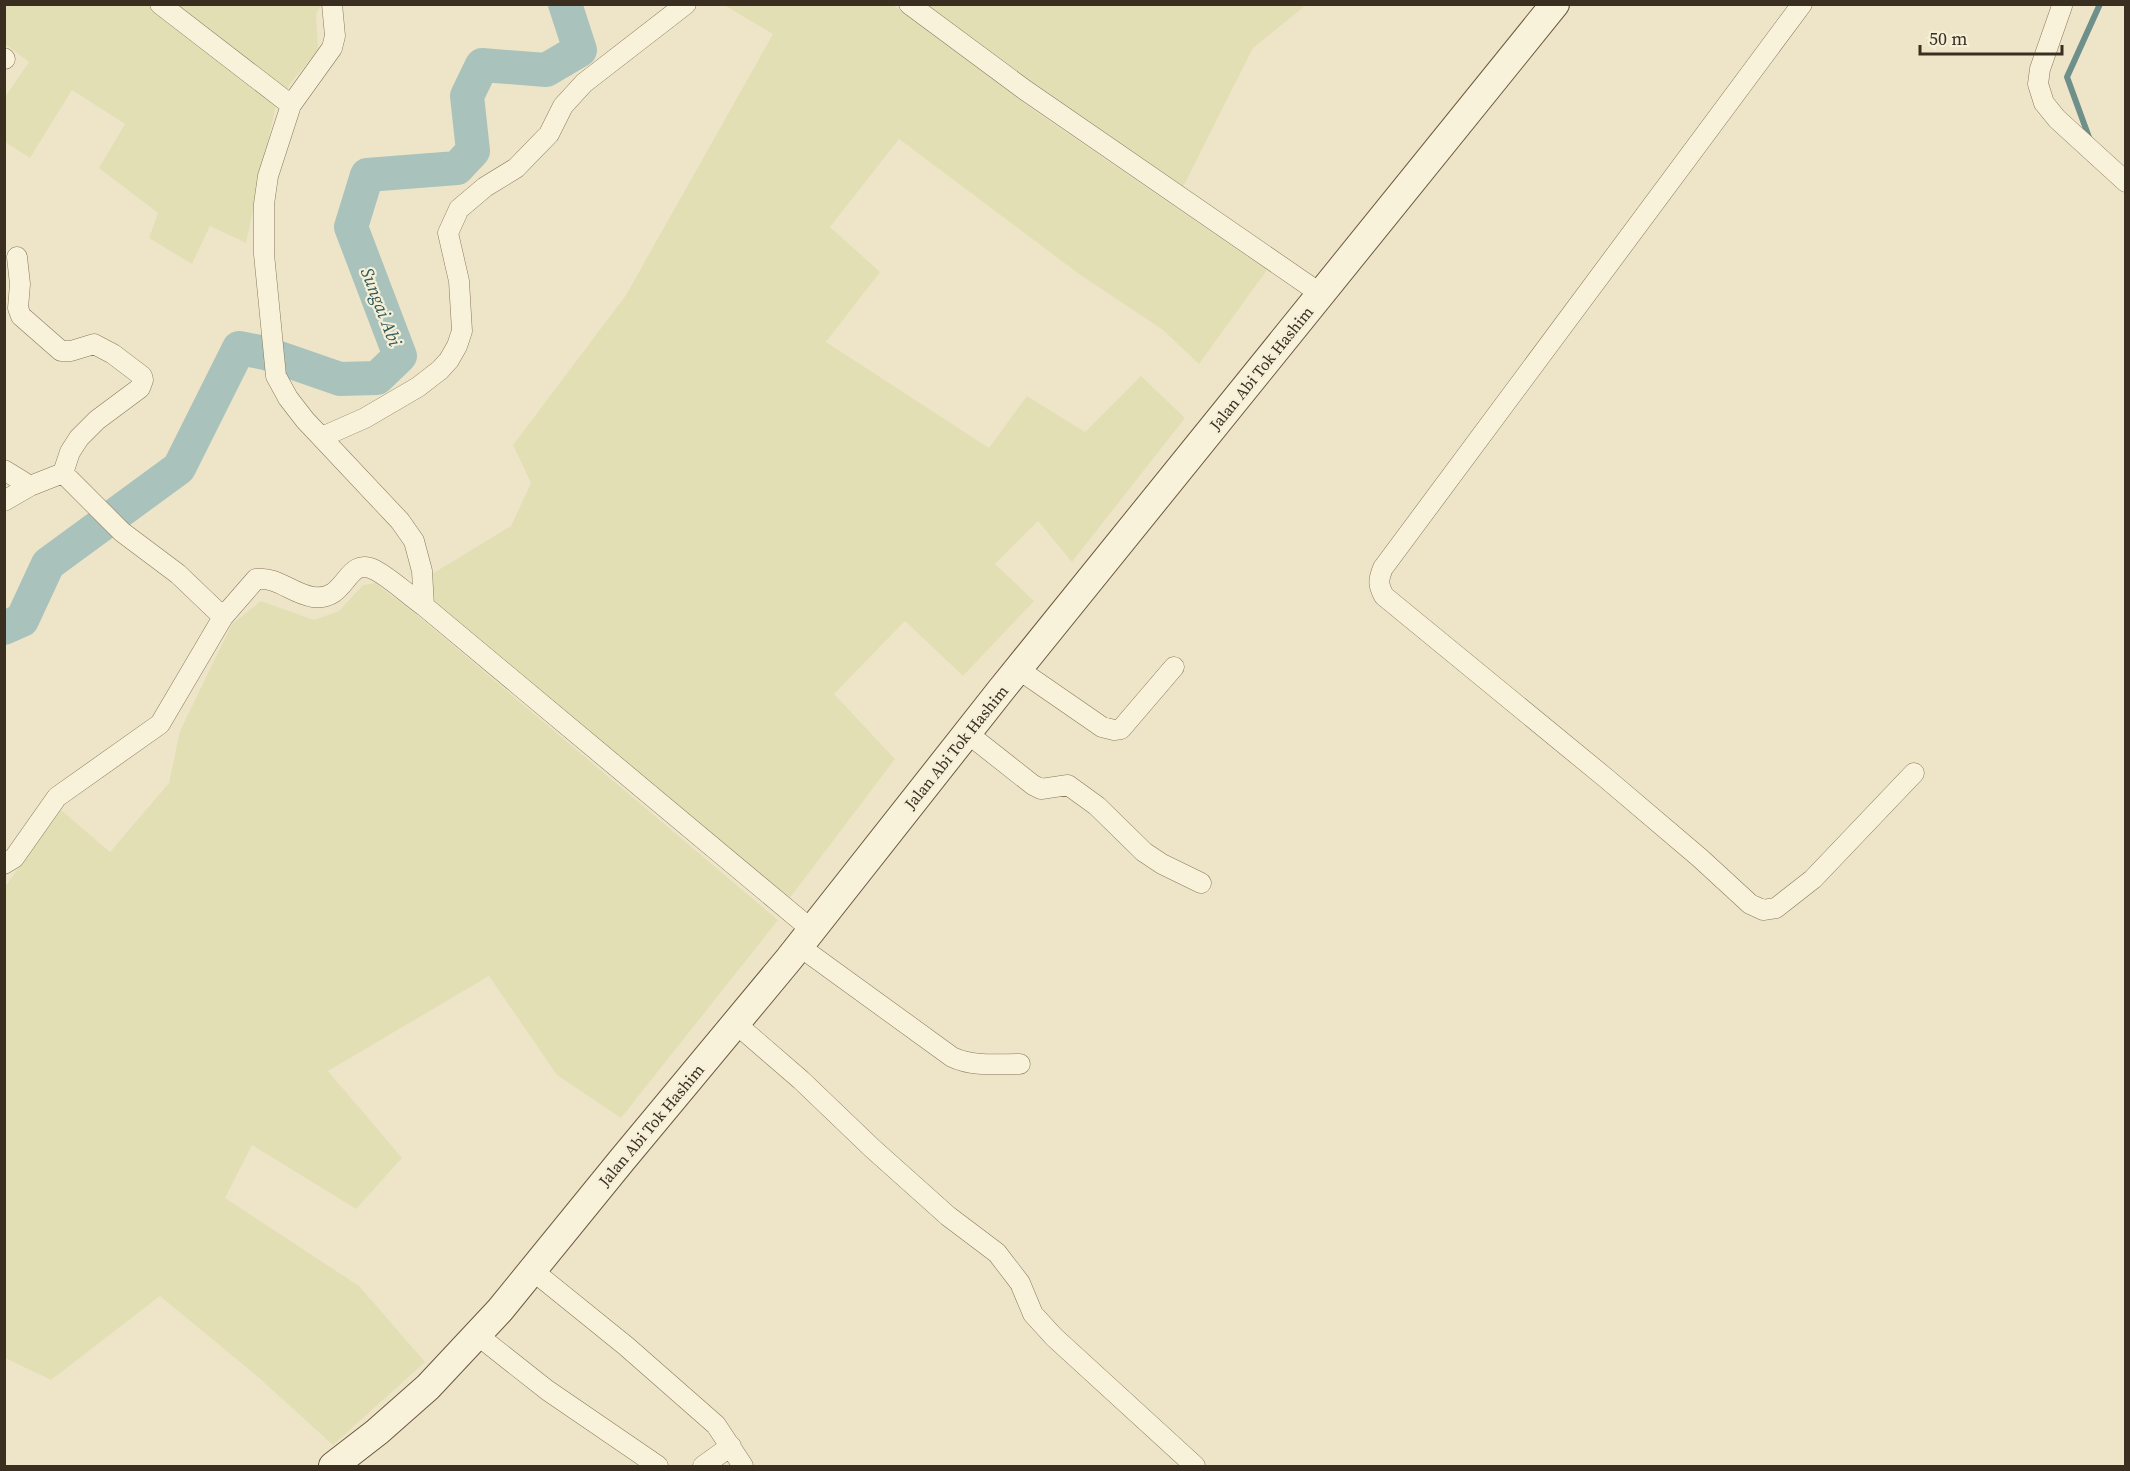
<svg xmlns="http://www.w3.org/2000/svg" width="2130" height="1471" font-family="'Source Serif 4',serif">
<rect width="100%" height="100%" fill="#eee5c8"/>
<path fill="#e3dfb5" d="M8,5H321L316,14L318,50L290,84L275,109L246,243L210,226L192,264L149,238L158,213L99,168L125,124L72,90L30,158L5,142V97L29,62L5,44V8Z
M724,5H893L1035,111L1267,270L1199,364L1163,330L1079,274L899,139L830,227L880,272L826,342L989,448L1027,396L1085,432L1141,376L1185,418L1072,562L1038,521L995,564L1034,601L963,676L905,621L834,694L895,759L786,903L424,602L427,577L511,526L531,483L513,445L626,295L773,34Z
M921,5H1306L1253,48L1182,189Z
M375,583L417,615L778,920L621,1118L557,1075L489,976L328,1071L402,1158L356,1209L252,1145L225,1198L359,1286L425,1362L333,1445L257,1376L160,1296L51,1380L5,1358L4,885L7,884L61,810L110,852L169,783L180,731L232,624L261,601L314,620L339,611L363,585Z"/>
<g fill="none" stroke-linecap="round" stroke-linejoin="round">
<path stroke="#6f908a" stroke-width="6" d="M2090,140L2067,77L2100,4"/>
<path stroke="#a9c2bc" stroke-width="34" d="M4,628L22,620L48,564L179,468L239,348L265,353L340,379L377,378L400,356L351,227L367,175L457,168L473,151L467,96L482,65L546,70L580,50L565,4"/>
<defs>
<path id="street" d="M160,4L291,105
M332,4L335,36L332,48L291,105L268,176L264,204V254L276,376L288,398L305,420L400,521L414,541L422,571L424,606L812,930
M909,4L1025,90L1321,294
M1802,4L1383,568C1378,580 1378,585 1384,596L1607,779L1700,858L1750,904L1763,910L1776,908L1813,879L1914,773
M2062,6L2040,69L2038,84L2044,103L2057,119L2126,182
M4,58L5,59
M17,257L20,284L18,308L21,316L61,351H71L94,344L113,354L142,376L143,380L140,388L97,420L79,438L70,452L63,473
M322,437L365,418L418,387L440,370L449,360L457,346L462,331L459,281L448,233L459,209L485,187L516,168L549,134L563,106L584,83L686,4
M4,470L30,486
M4,501L30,486L63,473L122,532L178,574L223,617
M1018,669L1102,727L1114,730L1121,729L1174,667
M967,733L1033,785L1041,789L1068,785L1097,806L1144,852L1162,864L1201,883
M4,864L14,858L57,797L160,724L223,617L256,579C277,576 292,594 313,597C348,602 345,555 375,570C392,579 408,595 424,606
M799,946L952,1057C973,1067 997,1064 1020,1064
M735,1023L801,1080L872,1148L948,1216L997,1253L1020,1283L1033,1314L1054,1337L1195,1466
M532,1270L626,1346L716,1425L743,1466
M476,1334L547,1390L658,1466
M703,1466L731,1446"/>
<path id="secondary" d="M333,1466L377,1432L428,1387L500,1310L622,1160L789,959L1001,690L1555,4"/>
</defs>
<use href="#street" stroke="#89785d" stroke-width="21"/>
<use href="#secondary" stroke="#6b5940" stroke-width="30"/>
<use href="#street" stroke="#f8f2db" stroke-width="20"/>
<use href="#secondary" stroke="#f8f2db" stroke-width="28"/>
</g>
<g text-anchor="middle" stroke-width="4.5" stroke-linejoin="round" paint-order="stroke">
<g font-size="16" fill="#3a2e20" stroke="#f5efd7">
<text transform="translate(1261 368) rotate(-51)" y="6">Jalan Abi Tok Hashim</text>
<text transform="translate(956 747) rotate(-51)" y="6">Jalan Abi Tok Hashim</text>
<text transform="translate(651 1125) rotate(-50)" y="6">Jalan Abi Tok Hashim</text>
</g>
<g font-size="18" font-style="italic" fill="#305959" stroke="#f5efd7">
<text transform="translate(381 307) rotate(69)" y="6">Sungai Abi</text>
</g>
</g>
<rect width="2130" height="1471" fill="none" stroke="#3a2e20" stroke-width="12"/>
<path d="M1920 45v9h142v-9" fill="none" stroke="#3a2e20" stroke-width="3"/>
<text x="1929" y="45" font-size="18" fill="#3a2e20" stroke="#f5efd7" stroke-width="4.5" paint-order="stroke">50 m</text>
</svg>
